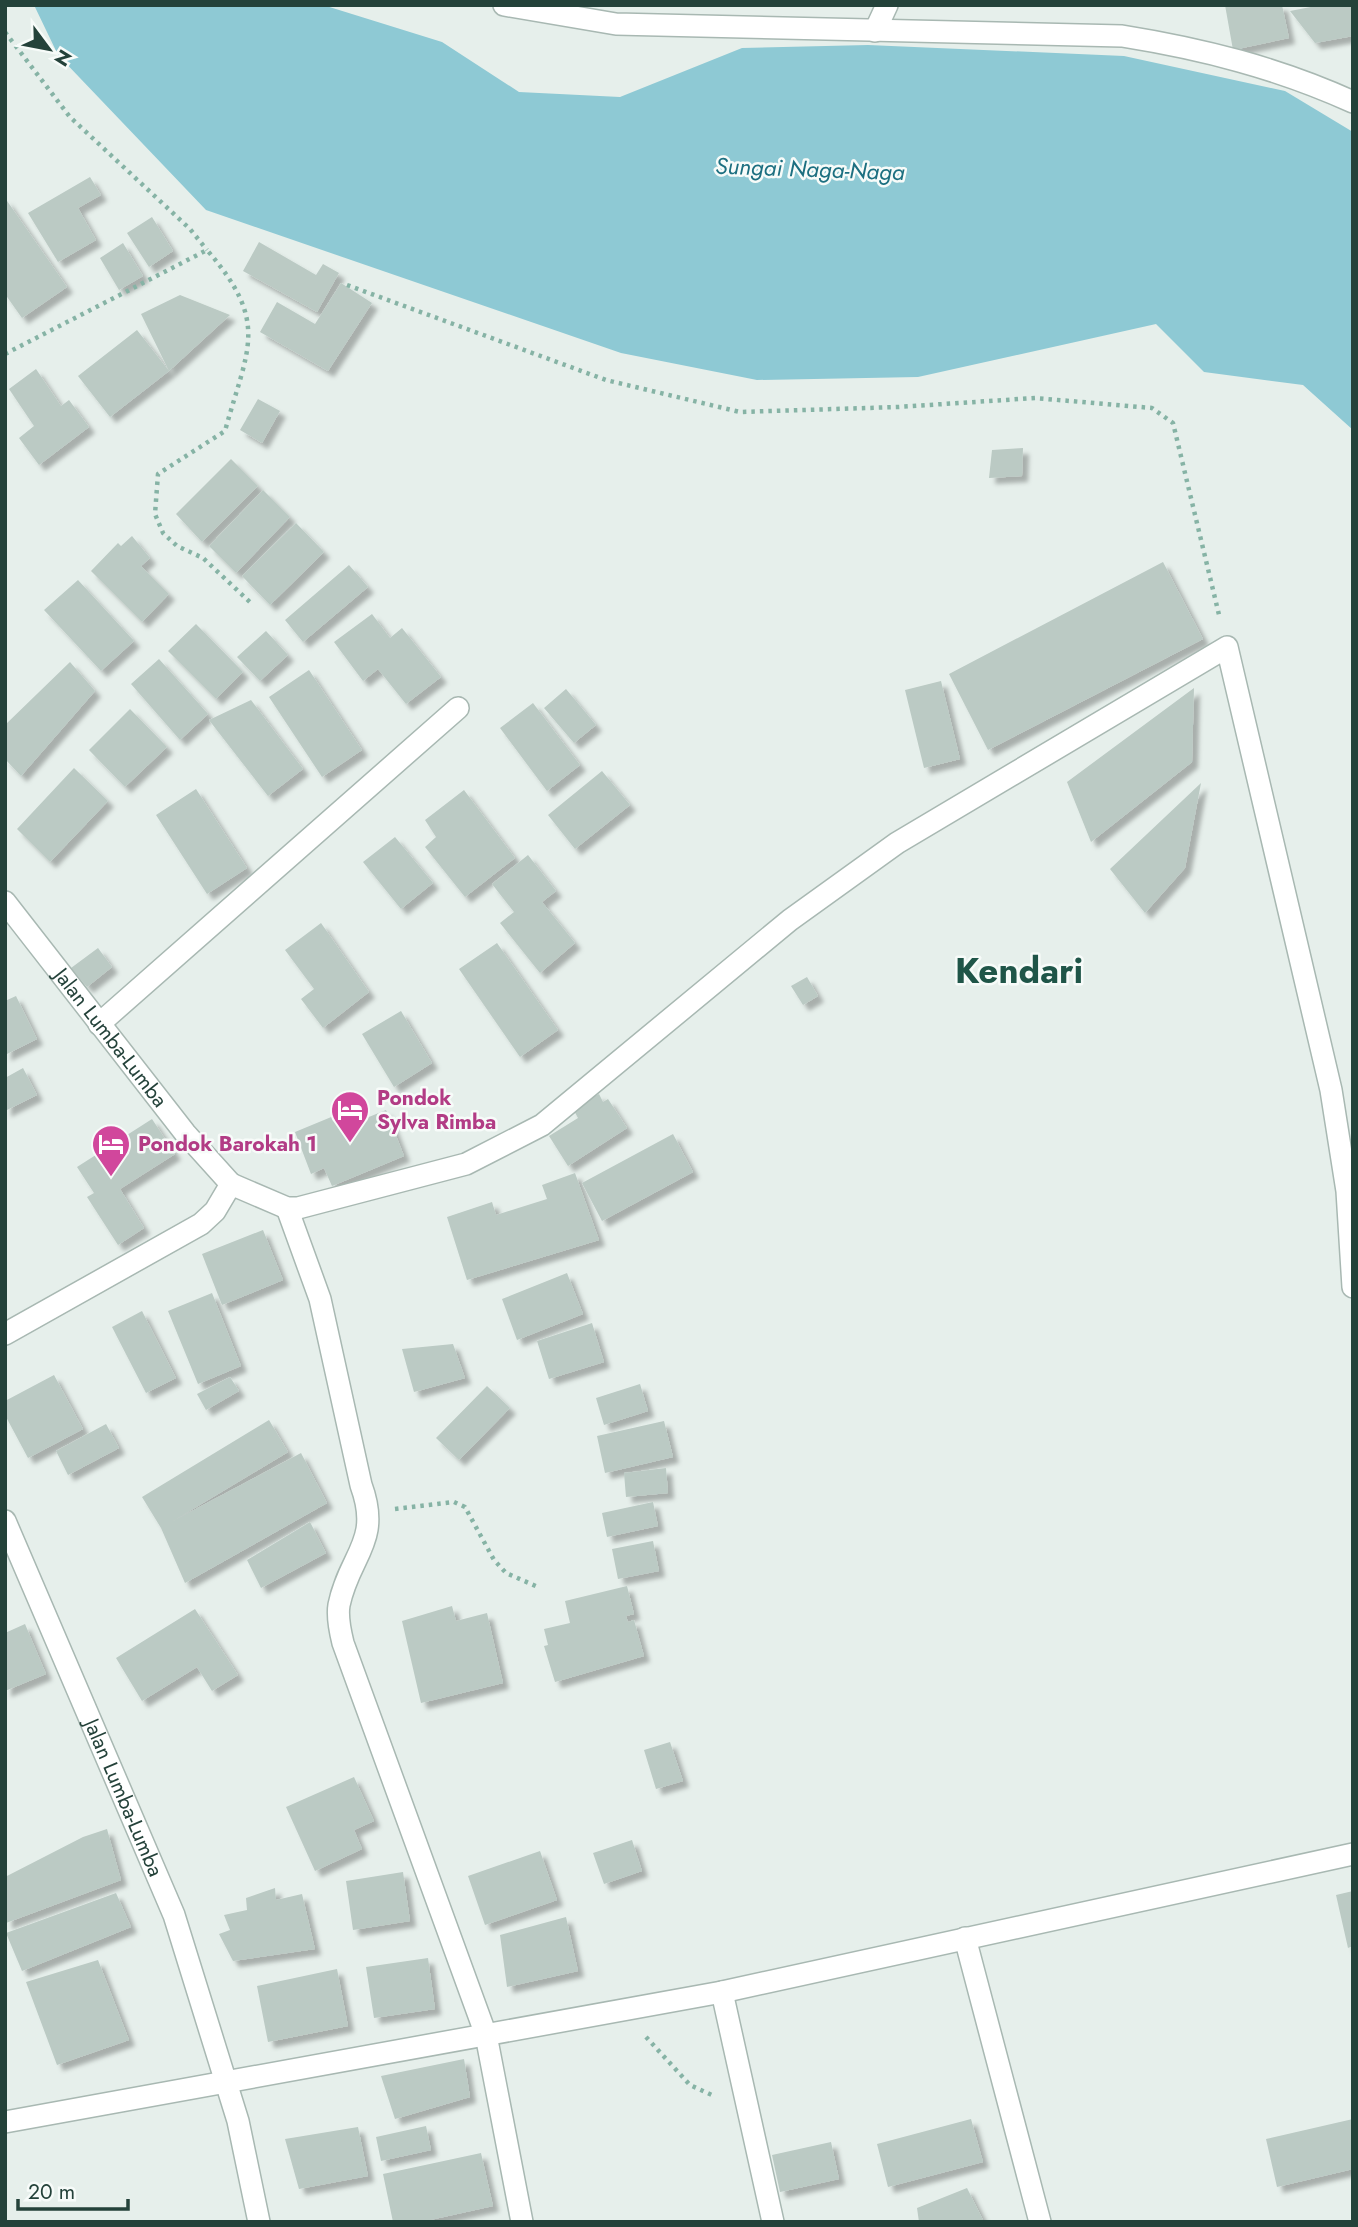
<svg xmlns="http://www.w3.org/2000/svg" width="1358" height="2227" font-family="Jost,sans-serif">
<defs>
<filter id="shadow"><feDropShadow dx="6" dy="6" stdDeviation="2" flood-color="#0004"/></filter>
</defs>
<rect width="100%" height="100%" fill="#e6efeb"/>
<path fill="#8ec9d4" d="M34,5H323L442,42L519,92L620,97L742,48L868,45L1124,56L1285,91L1353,132V430L1303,385L1204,372L1156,324L918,377L757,380L621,353L206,210L58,55Z"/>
<path fill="#bbcac4" filter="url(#shadow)" d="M1225,5H1282L1289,38L1233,50Z
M1321,5H1353V36L1315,43L1290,11Z
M90,177L101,195L78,208L96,240L58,262L28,213Z
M5,198L67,287L22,318L5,294Z
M152,217L173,251L149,267L127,233Z
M259,242L316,275L323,264L339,273L317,312L243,271Z
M123,243L143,276L119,290L100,258Z
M341,283L372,303L328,371L260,332L277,302L315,324Z
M180,295L230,315L169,371L110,417L78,376L137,330L169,371L141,314Z
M36,369L61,406L69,400L89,427L39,465L19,438L34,426L9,389Z
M258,399L280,411L262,443L240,430Z
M1023,448L1022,476L989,478L992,450Z
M231,459L258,486L202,542L176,514Z
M263,490L290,517L236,573L209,546Z
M296,523L324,552L270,605L242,576Z
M132,536L150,558L141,566L169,594L142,622L91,571L118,543L121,546Z
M1163,562L1203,639L988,750L949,674Z
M349,565L368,587L303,642L285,620Z
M78,580L134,641L101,671L44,610Z
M372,614L390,638L402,628L441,677L406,704L378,669L363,681L334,642Z
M196,624L243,672L216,699L168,651Z
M266,631L288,655L260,681L237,657Z
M159,659L208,714L180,740L131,684Z
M70,662L95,691L21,776L5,759V725Z
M309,670L362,750L322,777L269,697Z
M941,681L960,759L924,768L905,690Z
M1194,688L1192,762L1091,842L1067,782Z
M566,689L596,725L574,743L544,708Z
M251,700L303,769L268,796L209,720Z
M533,703L580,765L547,791L500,728Z
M130,709L167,747L125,787L89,750Z
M74,768L108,801L50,862L17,829Z
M602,771L630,805L575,849L548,815Z
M1201,783L1185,868L1145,913L1110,869Z
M196,789L247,868L207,894L156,815Z
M464,790L515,858L465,897L425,847L436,837L425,820Z
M395,837L433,883L401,909L363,862Z
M528,855L556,891L542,902L575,943L540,973L500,923L514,912L492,884Z
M321,923L369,992L323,1028L301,999L314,989L285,950Z
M497,943L558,1030L520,1057L459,969Z
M98,948L112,967L87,987L71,968Z
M807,977L818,996L803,1005L791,986Z
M16,996L37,1039L5,1055V1001Z
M401,1011L432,1063L394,1087L362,1034Z
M23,1068L37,1095L5,1111V1078Z
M599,1094L603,1102L608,1099L627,1128L568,1166L549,1136L578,1118L572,1107Z
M353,1108L359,1121L386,1110L404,1156L332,1186L324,1168L311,1174L295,1132Z
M152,1119L175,1154L120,1189L144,1228L118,1245L87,1197L94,1193L77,1167Z
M673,1134L693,1172L602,1221L582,1183Z
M575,1173L599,1240L467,1280L447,1217L492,1202L496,1215L547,1199L542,1185Z
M263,1230L283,1280L222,1305L202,1254Z
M567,1273L583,1314L517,1340L502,1299Z
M212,1293L241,1366L198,1384L168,1311Z
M142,1311L176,1378L146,1393L112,1327Z
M592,1323L604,1362L549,1379L537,1341Z
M453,1344L465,1378L414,1392L402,1349Z
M54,1375L83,1429L28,1458L5,1415V1401Z
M230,1377L239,1391L206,1410L197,1394Z
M640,1384L648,1411L604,1425L596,1398Z
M487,1386L510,1408L459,1460L436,1438Z
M269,1420L288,1452L173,1521L301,1453L327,1503L185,1583L161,1528L142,1497Z
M664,1421L673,1457L605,1473L597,1436Z
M106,1424L119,1448L68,1475L56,1451Z
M666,1468L668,1493L626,1497L624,1473Z
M653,1502L658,1526L607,1537L602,1513Z
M310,1522L326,1553L261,1588L247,1560Z
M653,1541L659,1571L618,1579L612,1549Z
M627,1586L634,1614L626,1616L628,1622L634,1620L644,1656L555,1682L544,1646L548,1645L544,1629L570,1623L565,1601Z
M452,1606L456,1621L487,1613L503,1683L421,1703L402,1621Z
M195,1609L238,1675L212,1691L197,1667L142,1701L116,1658Z
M25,1624L46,1674L5,1691V1633Z
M670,1742L683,1781L656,1789L644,1750Z
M354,1777L374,1821L354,1830L362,1849L315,1871L286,1807Z
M107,1829L121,1880L6,1923L5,1877L83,1837Z
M632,1840L642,1871L604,1884L593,1853Z
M540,1851L557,1900L485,1925L468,1876Z
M403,1872L410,1921L353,1930L346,1881Z
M275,1888L276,1900L302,1894L315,1949L233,1961L219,1934L230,1930L224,1915L247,1910L246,1898Z
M1353,1891V1946L1348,1948L1336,1895Z
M116,1893L131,1927L22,1971L6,1933Z
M566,1917L578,1971L507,1987L500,1935Z
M428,1958L435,2009L374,2018L366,1967Z
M98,1960L129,2040L57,2065L26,1982Z
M337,1969L348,2026L268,2042L257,1986Z
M464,2059L470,2097L395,2119L381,2076Z
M971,2119L983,2162L888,2187L877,2144Z
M1353,2119V2169L1277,2187L1266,2139Z
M426,2126L431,2150L381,2161L376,2137Z
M358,2127L368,2176L299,2189L285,2139Z
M831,2142L839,2179L780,2192L772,2155Z
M481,2153L493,2206L421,2222H393L383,2174Z
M967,2188L984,2222H919L917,2208Z"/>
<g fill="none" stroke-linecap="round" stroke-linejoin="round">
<defs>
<g id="minor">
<path d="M504,5L616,24L1122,36C1203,49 1278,68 1353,102"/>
<path d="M875,31L887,5"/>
<path id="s1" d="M5,902L185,1133L231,1184L215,1211L201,1224L5,1334"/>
<path d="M99,1024L458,708"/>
<path d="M231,1184L287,1208H298L466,1164L542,1125L790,920L897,843L1227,647L1331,1090L1347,1191L1353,1287"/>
<path d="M287,1208L320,1299L361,1485C382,1542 349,1555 339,1605C337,1617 340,1631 343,1643L486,2035L522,2222"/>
<path id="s2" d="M5,1521L174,1915L238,2121L259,2222"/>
<path d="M965,1938L1040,2222"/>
<path d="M722,1992L773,2222"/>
<path d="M5,2122L722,1992L1353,1854"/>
</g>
</defs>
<use href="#minor" stroke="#a8b8b2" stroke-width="24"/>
<path stroke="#86b3a5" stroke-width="4.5" stroke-dasharray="3.5 5" stroke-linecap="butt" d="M5,32L70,117L190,229L207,250
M347,285L606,380L740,412L898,407L1035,398L1152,408L1173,423L1220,619
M5,354L207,250C270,323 248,347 225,431L158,474L155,514L163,533L177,546L203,558L253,605
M395,1509L454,1502L465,1507L494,1560L506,1573L538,1587
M646,2037L690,2085L714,2096"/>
<use href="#minor" stroke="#fff" stroke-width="21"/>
</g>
<defs>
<symbol id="hotel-pin" viewBox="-11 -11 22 30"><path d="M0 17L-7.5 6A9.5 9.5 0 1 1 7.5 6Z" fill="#d1479c" stroke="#f7fbf9"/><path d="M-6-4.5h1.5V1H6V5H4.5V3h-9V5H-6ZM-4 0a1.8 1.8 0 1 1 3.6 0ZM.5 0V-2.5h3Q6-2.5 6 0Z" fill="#fff"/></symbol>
</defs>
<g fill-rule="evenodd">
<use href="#hotel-pin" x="328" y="1088" width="44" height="60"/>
<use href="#hotel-pin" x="89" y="1122" width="44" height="60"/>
</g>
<g text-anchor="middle" stroke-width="5" stroke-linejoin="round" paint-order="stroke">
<g font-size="21" fill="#24423a" stroke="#f7fbf9">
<text dy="7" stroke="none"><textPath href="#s1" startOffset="172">Jalan Lumba-Lumba</textPath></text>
<text dy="7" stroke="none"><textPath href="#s2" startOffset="301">Jalan Lumba-Lumba</textPath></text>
</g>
<g font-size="21" font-weight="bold" fill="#b23c85" stroke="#f7fbf9" text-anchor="start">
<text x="377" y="1105">Pondok<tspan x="377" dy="24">Sylva Rimba</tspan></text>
<text x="138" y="1151">Pondok Barokah 1</text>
</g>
<g font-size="23" font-style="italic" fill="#1c6f80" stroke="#f7fbf9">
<text transform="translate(810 169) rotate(2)" y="8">Sungai Naga-Naga</text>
</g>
<g font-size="35" font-weight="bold" fill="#1f5548" stroke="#f7fbf9">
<text x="1019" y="983">Kendari</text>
</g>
</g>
<rect width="1358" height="2227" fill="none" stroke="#24423a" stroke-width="14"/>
<g transform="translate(49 49) rotate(122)" stroke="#f7fbf9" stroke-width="5" paint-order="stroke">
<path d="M0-5L12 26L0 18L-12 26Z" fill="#24423a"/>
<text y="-10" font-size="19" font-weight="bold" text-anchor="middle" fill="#24423a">N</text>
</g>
<path d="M18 2199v10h110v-10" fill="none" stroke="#24423a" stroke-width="3.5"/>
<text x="28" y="2199" font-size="21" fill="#24423a" stroke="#f7fbf9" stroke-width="5" paint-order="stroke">20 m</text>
</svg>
